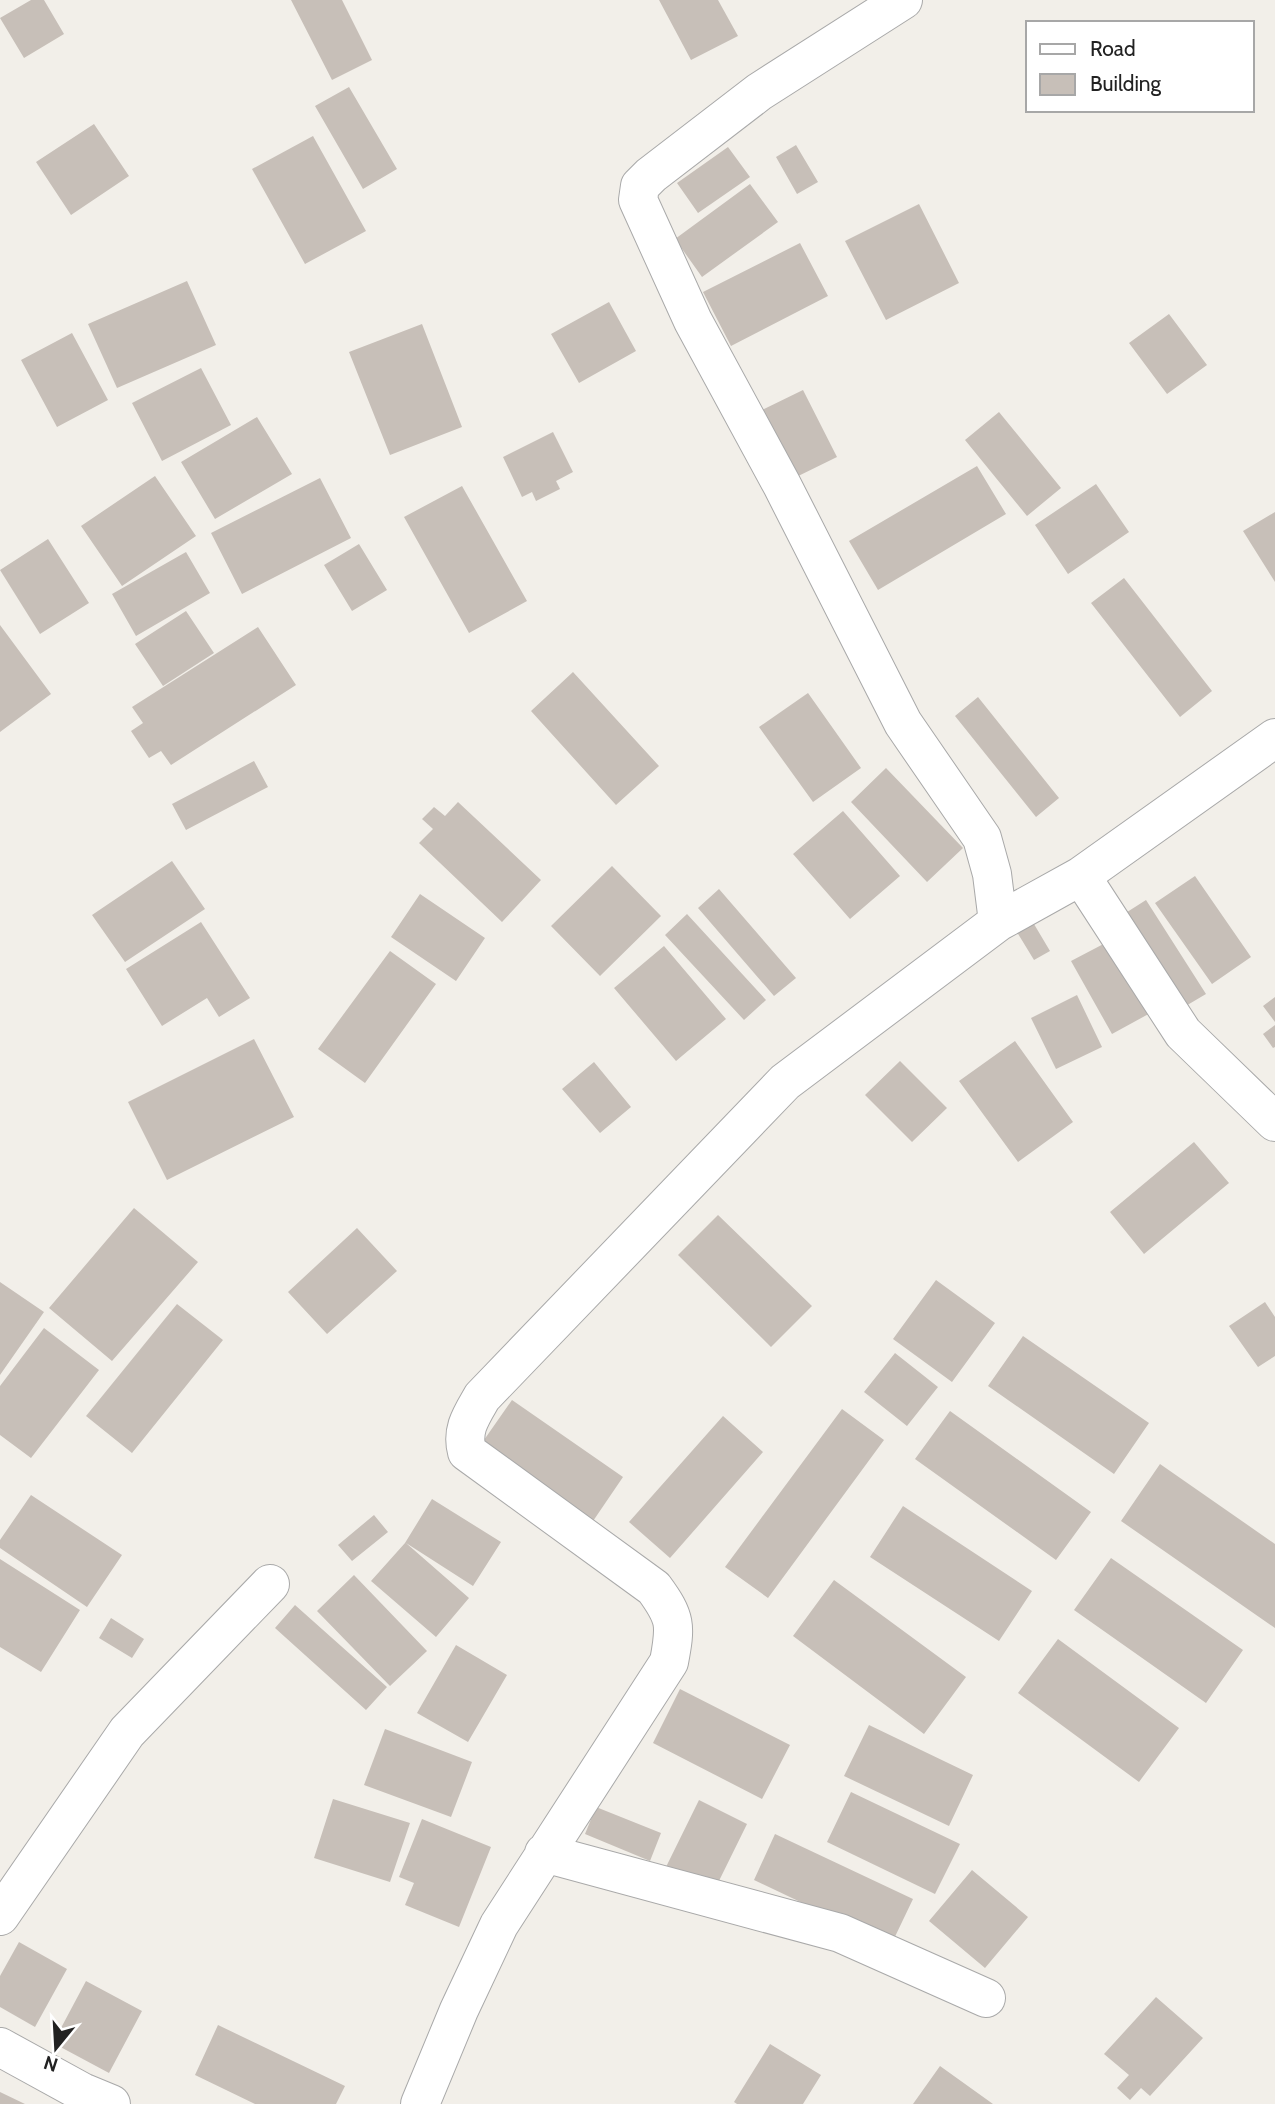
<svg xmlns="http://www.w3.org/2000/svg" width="1275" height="2104" font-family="Cabin,sans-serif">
<rect width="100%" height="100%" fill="#f2efe9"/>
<path fill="#c7bfb8" d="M31,0H44L64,34L24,58L0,18Z
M291,0H342L372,60L332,80Z
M659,0H718L738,36L691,60Z
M349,87L397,169L363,189L315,106Z
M94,124L129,176L71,215L36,162Z
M313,136L366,231L305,264L252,169Z
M796,145L818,182L797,194L776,157Z
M728,147L750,177L698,213L677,183Z
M750,184L778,222L702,277L675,239Z
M919,204L959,283L886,320L845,241Z
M800,243L828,296L731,346L703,292Z
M187,281L216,345L117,388L88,324Z
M609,302L636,351L579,383L551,334Z
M1169,314L1207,365L1167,394L1129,343Z
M422,324L462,427L390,455L349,352Z
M72,333L108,400L57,427L21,360Z
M201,368L231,425L162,461L132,403Z
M803,390L837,457L784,483L750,416Z
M999,412L1061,488L1027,516L965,440Z
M257,417L292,474L215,519L181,462Z
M553,432L573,472L556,481L560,489L536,501L532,492L522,497L503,457Z
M977,466L1006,514L878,590L849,541Z
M155,476L196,536L122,586L81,526Z
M320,478L351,538L242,594L211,533Z
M1096,484L1129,532L1068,574L1035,525Z
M462,486L527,601L469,633L404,517Z
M1275,512V582L1243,531Z
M48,539L89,603L40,634L0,570Z
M359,544L387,590L352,611L324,565Z
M186,552L210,593L136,636L112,594Z
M1124,578L1212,691L1180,717L1091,603Z
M186,611L214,653L163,686L135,644Z
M0,625L51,694L0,732Z
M258,627L296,685L171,765L161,751L149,758L131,731L143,723L132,707Z
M573,672L659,766L616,805L531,711Z
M808,693L861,768L813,802L759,727Z
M978,697L1059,798L1036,817L955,716Z
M254,761L268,787L186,830L172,804Z
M886,768L963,848L927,882L851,802Z
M458,802L541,880L502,922L419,843L433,829L422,819L434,807L445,816Z
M843,811L900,876L850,919L793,854Z
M172,861L205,909L125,962L92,915Z
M612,866L661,916L600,976L551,926Z
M1195,876L1251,957L1212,984L1155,903Z
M719,889L796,978L774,996L698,908Z
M420,894L485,938L456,981L391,937Z
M1146,900L1206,994L1184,1007L1124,914Z
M687,914L766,1000L744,1020L665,935Z
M1028,914L1050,951L1034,960L1012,924Z
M201,922L250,998L219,1017L207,998L162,1026L126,969Z
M1113,939L1154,1011L1112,1034L1071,961Z
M664,946L726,1019L676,1061L614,988Z
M390,951L436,984L365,1083L318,1049Z
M1077,995L1102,1047L1056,1069L1031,1018Z
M1275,997V1022L1263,1006Z
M1275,1025V1047L1273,1048L1263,1034Z
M254,1039L294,1117L167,1180L128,1102Z
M1015,1041L1073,1122L1018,1162L959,1081Z
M900,1061L947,1108L912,1142L865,1095Z
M594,1062L631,1107L600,1133L562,1089Z
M1194,1142L1229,1183L1144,1254L1110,1212Z
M134,1208L198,1262L112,1361L49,1308Z
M718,1215L812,1306L771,1347L678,1255Z
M357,1228L397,1271L327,1334L288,1292Z
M936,1280L995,1323L952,1382L893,1339Z
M0,1282L44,1312L0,1375Z
M1265,1302L1275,1317V1356L1258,1367L1229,1326Z
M177,1304L223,1340L132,1453L86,1416Z
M44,1328L99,1370L31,1458L0,1435V1386Z
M1023,1336L1149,1423L1114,1474L988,1386Z
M895,1353L938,1387L907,1426L864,1392Z
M512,1400L623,1477L589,1527L477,1450Z
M842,1409L884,1440L768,1598L725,1567Z
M950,1411L1091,1512L1056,1560L915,1459Z
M723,1416L763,1452L670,1558L629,1522Z
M1160,1464L1275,1544V1628L1121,1521Z
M31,1495L122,1555L87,1607L0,1548V1540Z
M432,1499L501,1542L473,1586L406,1543L469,1598L436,1637L371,1581L405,1543Z
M903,1506L1032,1591L999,1641L870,1557Z
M374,1515L388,1532L352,1561L338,1545Z
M1111,1558L1243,1650L1206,1703L1074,1610Z
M0,1559L80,1610L41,1672L0,1647Z
M354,1575L427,1651L390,1686L317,1611Z
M834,1580L966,1677L924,1734L793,1636Z
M295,1605L387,1687L366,1710L275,1628Z
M111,1618L144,1639L132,1658L99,1638Z
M1058,1639L1179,1728L1139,1782L1018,1693Z
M456,1645L507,1675L468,1742L417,1713Z
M680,1689L790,1745L762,1799L653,1743Z
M869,1725L973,1775L949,1826L844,1776Z
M385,1729L472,1762L451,1817L364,1785Z
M851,1792L960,1844L935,1894L827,1842Z
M333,1799L410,1823L390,1882L314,1858Z
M699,1800L747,1824L714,1891L666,1867Z
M596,1807L661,1833L650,1861L585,1834Z
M422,1819L491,1847L459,1927L405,1905L414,1883L399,1877Z
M775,1834L913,1899L891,1945L754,1880Z
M972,1870L1028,1917L985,1968L929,1921Z
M19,1942L67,1969L35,2027L0,2007V1976Z
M86,1981L142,2011L109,2073L53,2043Z
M1156,1997L1203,2038L1150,2096L1141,2088L1130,2100L1117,2088L1129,2075L1104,2054Z
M218,2025L345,2086L336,2104H255L195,2075Z
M770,2044L821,2075L803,2104H737L734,2102Z
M940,2066L993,2104H913Z
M0,2092L25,2104H0Z"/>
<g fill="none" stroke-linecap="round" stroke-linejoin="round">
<defs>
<path id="street" d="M903,0L759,92L651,175L640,186L638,200L693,321L782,485L903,723L982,838L992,874L998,922
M1081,876L1183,1033L1275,1122
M544,1853L840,1933L986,1998
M0,1916L127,1732L270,1584
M0,2047L82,2092L111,2104
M420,2104L459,2010L499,1925L669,1662C676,1625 676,1618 654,1588L467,1452C461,1430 471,1416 482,1397L785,1082L998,922L1081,876L1275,738"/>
</defs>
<use href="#street" stroke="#a9a9a9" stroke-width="40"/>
<use href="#street" stroke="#fff" stroke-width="38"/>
</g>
<rect x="1026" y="21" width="228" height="91" fill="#ffffff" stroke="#a7a7a7" stroke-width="2"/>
<rect x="1040" y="44" width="35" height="10" fill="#ffffff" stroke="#a7a7a7" stroke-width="2"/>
<text x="1090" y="56" font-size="21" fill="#222222">Road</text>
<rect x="1040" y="74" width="35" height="21" fill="#c7bfb8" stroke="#a7a7a7" stroke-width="2"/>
<text x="1090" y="91" font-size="21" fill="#222222">Building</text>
<g transform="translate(56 2048) rotate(198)" stroke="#ffffff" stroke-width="5" paint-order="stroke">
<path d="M0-5L12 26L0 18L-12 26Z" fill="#222222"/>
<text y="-10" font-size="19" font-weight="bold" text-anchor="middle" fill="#222222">N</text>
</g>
</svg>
